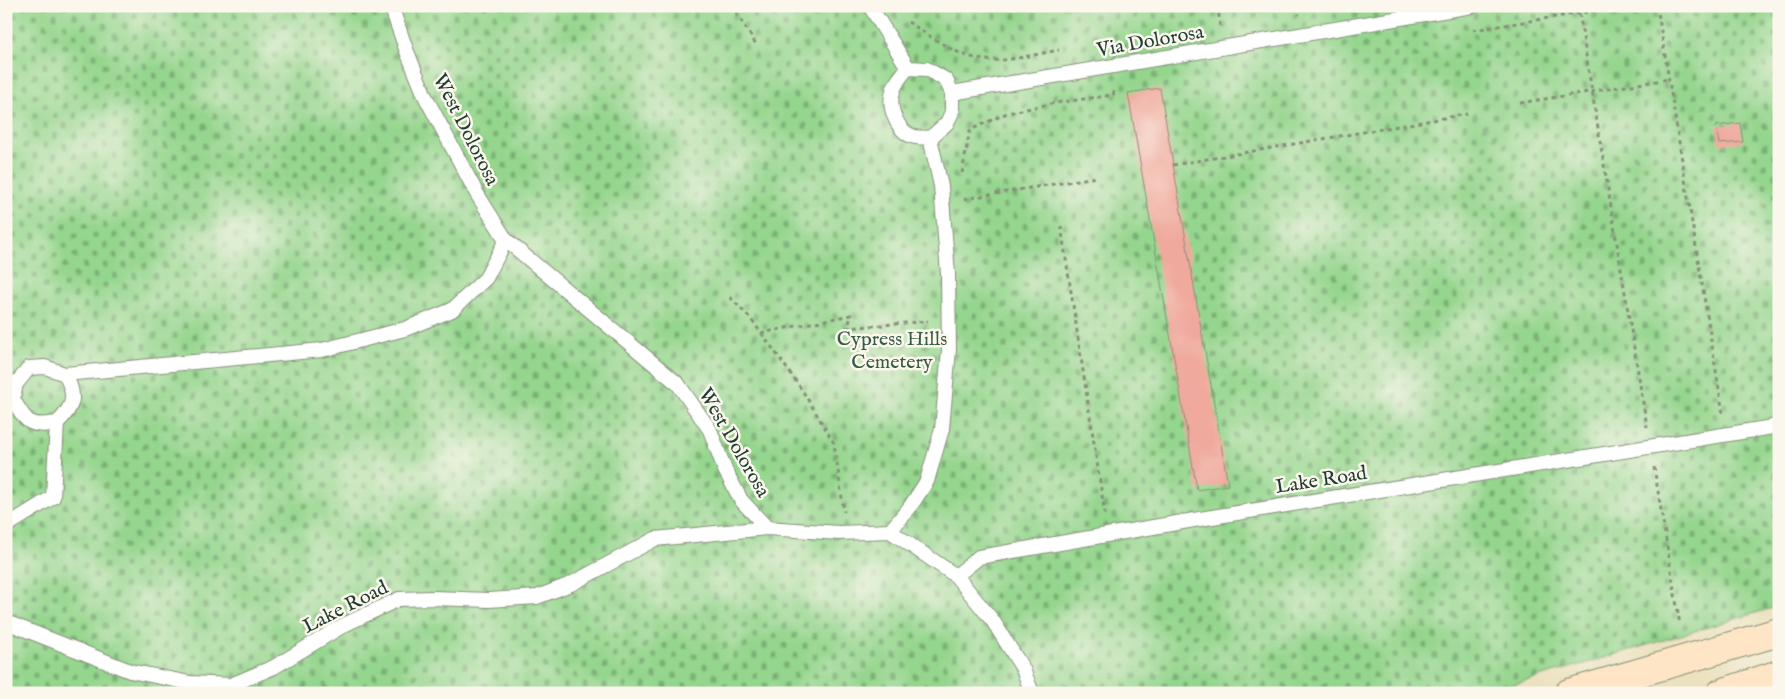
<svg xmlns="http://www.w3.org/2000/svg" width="1785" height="699" font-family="'IM FELL English',serif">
<defs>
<pattern id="cemetery-stones" width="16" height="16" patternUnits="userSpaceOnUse" patternTransform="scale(1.25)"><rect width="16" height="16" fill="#95d68e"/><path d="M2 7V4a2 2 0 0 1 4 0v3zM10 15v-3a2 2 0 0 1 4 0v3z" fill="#79af75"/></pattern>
</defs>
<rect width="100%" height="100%" fill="#fbf7ec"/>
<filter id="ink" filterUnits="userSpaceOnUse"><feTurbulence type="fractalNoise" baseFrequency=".02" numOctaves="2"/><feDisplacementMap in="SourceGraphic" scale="10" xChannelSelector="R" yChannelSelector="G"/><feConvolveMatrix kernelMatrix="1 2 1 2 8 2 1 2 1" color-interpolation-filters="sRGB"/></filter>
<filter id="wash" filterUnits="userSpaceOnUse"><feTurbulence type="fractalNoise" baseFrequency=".0096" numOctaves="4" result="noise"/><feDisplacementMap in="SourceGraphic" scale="20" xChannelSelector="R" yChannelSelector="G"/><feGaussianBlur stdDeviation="1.12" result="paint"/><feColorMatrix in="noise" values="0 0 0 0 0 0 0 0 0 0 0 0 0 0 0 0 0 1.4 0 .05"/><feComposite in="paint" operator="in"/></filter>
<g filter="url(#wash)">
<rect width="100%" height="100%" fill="#ece2c0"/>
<path fill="url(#cemetery-stones)" stroke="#5a8a61" d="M6,6H1779V606L1485,693H6Z"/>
<g id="blocks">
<path fill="#f0a99d" d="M1160,88L1228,485L1197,490L1128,93Z
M1740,123L1743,142L1719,144L1716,126Z"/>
</g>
</g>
<g filter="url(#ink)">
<use href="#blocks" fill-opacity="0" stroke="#86907a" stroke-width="1"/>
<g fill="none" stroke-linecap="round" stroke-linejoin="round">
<defs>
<path id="lane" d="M391,6L406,49L425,96L477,194L506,240L678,384L710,430L725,470L741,500L767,528L839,533L890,531L910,507L927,481L942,429L949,349L948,274L941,186L930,138
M870,6L908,68
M908,68L927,69L946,80L952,93V112L947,123L930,138C925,137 919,138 915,137C898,133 889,110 892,95C894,84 901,76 908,68Z
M952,93L1472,6
M6,380L16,384L29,368L45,367L65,374L322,350L405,329L452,310L486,278L506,240
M16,384L13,399C26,422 29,428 57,423
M6,526L53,497L57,423C75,406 76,395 65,374
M890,531L956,576L993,621L1023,669L1032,693
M956,576L979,557L1200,519L1779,426
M6,622L130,671L190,683L231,685L274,667L344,625L399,599L433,598L489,600L537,597L571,584L655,539L767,528"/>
<path id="secondary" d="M1569,693L1779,632
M1721,693L1779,674"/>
</defs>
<use href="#lane" stroke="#86907a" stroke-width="16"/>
<use href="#secondary" stroke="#86907a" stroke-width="30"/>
<path stroke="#86907a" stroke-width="3" stroke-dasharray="4 4" stroke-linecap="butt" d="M732,6L757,46
M1218,6L1220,27
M1297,6L1299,15
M1578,6L1647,427
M1657,6L1723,414
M908,22C929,35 953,54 979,59C1002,64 1035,54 1059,50
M1473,30L1625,6
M1520,103L1669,79
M1173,165L1467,114
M962,173L970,130L1007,113L1055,103L1113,95L1115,88
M964,199L1096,177
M1061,226L1105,515
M730,297L750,318L771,346L802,390L834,443L844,512
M761,333L851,315L848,328L928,321
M1654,467L1680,625"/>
<use href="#lane" stroke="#fff" stroke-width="14"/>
<use href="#secondary" stroke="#fde5c5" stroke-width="28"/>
</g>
</g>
<g text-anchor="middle" stroke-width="5" stroke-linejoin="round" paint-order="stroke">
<g font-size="20" fill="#1f3d34" stroke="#fbf7ec">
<text transform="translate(1150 40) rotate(-10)" y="7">Via Dolorosa</text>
<text transform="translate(467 129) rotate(63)" y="7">West Dolorosa</text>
<text transform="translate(735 442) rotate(60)" y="7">West Dolorosa</text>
<text transform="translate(1321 479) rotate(-9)" y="7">Lake Road</text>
<text transform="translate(345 606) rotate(-27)" y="7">Lake Road</text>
</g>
<g font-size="20" fill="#375c46" stroke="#fbf7ec">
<text x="892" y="345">Cypress Hills<tspan x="892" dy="23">Cemetery</tspan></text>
</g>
</g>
<rect width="1785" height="699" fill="none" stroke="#fbf7ec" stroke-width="25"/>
</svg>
